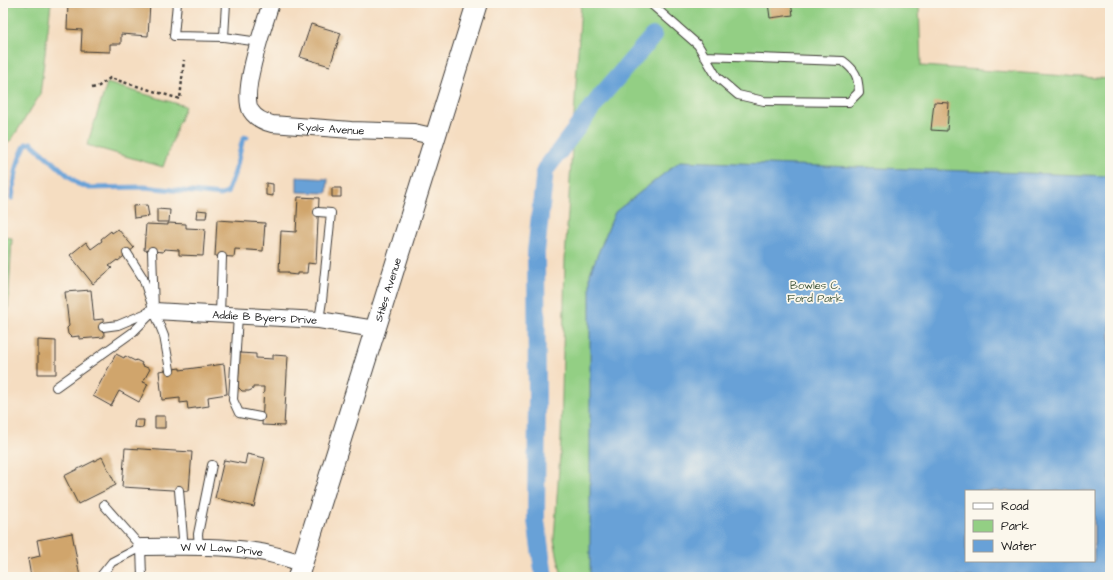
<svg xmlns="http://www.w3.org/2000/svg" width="1113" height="580" font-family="'Architects Daughter',sans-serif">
<rect width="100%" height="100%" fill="#fbf7ec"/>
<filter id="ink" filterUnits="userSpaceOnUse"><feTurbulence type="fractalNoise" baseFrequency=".025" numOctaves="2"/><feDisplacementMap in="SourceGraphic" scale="8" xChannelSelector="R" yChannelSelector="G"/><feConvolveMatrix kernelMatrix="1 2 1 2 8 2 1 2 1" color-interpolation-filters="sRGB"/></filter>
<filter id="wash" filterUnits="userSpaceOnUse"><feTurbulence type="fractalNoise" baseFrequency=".012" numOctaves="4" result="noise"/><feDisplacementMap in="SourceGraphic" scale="16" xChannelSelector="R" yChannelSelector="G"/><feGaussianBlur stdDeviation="0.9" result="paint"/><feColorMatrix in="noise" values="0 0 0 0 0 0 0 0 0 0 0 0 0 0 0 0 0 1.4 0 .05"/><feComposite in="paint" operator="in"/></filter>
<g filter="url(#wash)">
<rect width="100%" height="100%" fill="#f5ddc1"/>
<path fill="#93cf84" stroke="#587650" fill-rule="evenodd" d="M3,3H51L40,95L12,139L3,147Z
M581,3H919L921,66L1110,79V577H562L554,540L561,439L565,260ZM966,491H1094V561H966Z
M107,83L185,106L163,167L87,145Z
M3,237L12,238L7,329H3Z"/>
<path fill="#68a1d7" stroke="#425e7a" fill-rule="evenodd" d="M680,161L1110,176V577H590V273L615,212ZM966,491H1094V561H966Z
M297,177L328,179L327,193L297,192Z"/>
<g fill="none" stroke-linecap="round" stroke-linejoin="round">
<path stroke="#68a1d7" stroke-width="5" d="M12,198C15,178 16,162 26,144L31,143L78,184L89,188L144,187L221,195L227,193L236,169L242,142L245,137H247"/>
<path stroke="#68a1d7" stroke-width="18" d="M544,577L536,520L537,397L536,252L545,170L601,96L653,36"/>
</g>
<g id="blocks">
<path fill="#d0a56c" d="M68,3H150L148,36L121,34V44H110V52L81,51L82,30L67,29Z
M768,3H791L793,15L770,18Z
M311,24L341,33L330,66L300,57Z
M934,102L949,103L947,131L931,130Z
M266,183L273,184V196L266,195Z
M332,188H341V197H332Z
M298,197L319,198L316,264L308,263L307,273H297V275L288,274V272H279L281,231L296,232Z
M147,205L149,216L134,218L133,206Z
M157,209L170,210L169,222H157Z
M197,210L207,211L206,218H196Z
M217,220L265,223L263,251L235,249L234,257L215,256Z
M168,223L186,224V228L205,229L203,256L179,255V250L164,249L163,252L144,250L146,224L168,225Z
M118,229L134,248L118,261L117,260L109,266L112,268L93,284L70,255L86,242L91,249L102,241L101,239L111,231L112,233Z
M91,290L94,320L103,319L104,337L79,339V336L71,337L68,334L67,328L69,326L65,292Z
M38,340L56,341V374H38Z
M240,353L256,354V358L273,359V355L288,356L284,426L262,425L264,387H253V389L249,391H242L238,387Z
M116,354L124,358L125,356L135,361L136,360L142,363L141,365L150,369L143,382L148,384L139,402L119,391L111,406L93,396Z
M224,364L227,394L208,397L209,406L188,409L187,402L180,403V398L162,400L159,371L180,368V370Z
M155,416H165V428H155Z
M135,420H144L143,428L134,427Z
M125,448L192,452L189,491L122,487Z
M247,454L265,458L254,507L215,498L224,460L245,464Z
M102,457L116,485L78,504L64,476Z
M72,533L80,577H31L28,559L40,556L37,540Z"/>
</g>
</g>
<g filter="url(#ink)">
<use href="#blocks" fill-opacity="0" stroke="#3d3935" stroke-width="1"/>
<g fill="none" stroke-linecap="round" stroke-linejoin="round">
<defs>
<path id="service" d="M177,3L174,36L224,37L259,42
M650,3L698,45L717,77L738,95L764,101L849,102L859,92C858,76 856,71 843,61L704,56
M224,37L226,3
M318,212L331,213L322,301L319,320
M127,253L143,278L154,311L164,336L170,370
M220,314L222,257
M238,315L233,400L239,413L260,417
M103,327L118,325L149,312
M56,387L133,332L154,311L152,251
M179,490L183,538L181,547
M104,505L141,547L142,577
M199,547L198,534L212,465
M100,577L112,562L141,547"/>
<g id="minor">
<path id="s1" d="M271,3C264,25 240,93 251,111C256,119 264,122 272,124L351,130L414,132L436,137"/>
<path id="s2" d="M154,311L319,320L375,329"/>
<path id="s3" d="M141,547C178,547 217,545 254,551C270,553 286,558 302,563"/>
</g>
<g id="tertiary">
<path id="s4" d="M298,577L477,3"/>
</g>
</defs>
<use href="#service" stroke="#3d3935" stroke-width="10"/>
<use href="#minor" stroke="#3d3935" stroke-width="18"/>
<use href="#tertiary" stroke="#3d3935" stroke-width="22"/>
<path stroke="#3d3935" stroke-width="2.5" stroke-dasharray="3 3" stroke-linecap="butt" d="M92,88L99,86L110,78L180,99L184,60"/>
<use href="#service" stroke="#fff" stroke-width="8"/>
<use href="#minor" stroke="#fff" stroke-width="16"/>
<use href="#tertiary" stroke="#fff" stroke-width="20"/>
</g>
</g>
<g text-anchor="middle" stroke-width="3.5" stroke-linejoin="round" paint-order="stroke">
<g font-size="11" fill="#1c1c1c" stroke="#fbf7ec">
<text dy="4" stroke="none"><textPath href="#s1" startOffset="196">Ryals Avenue</textPath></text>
<text dy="4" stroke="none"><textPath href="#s4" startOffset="301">Stiles Avenue</textPath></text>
<text dy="4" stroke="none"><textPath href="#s2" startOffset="111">Addie B Byers Drive</textPath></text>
<text dy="4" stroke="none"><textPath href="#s3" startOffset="81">W W Law Drive</textPath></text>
</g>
<g font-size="11" fill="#465b40" stroke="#fbf7ec">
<text x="815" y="289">Bowles C.<tspan x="815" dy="13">Ford Park</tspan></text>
</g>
</g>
<rect width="1113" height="580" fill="none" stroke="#fbf7ec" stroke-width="16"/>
<rect x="965" y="490" width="130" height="72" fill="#fbf7ec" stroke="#a29f99"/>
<rect x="973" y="503" width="20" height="6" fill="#ffffff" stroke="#a29f99"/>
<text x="1001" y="510" font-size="12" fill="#1c1c1c">Road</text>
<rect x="973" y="520" width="20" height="12" fill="#93cf84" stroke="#a29f99"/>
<text x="1001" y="530" font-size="12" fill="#1c1c1c">Park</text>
<rect x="973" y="540" width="20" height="12" fill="#68a1d7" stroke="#a29f99"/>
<text x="1001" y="550" font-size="12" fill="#1c1c1c">Water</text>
</svg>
